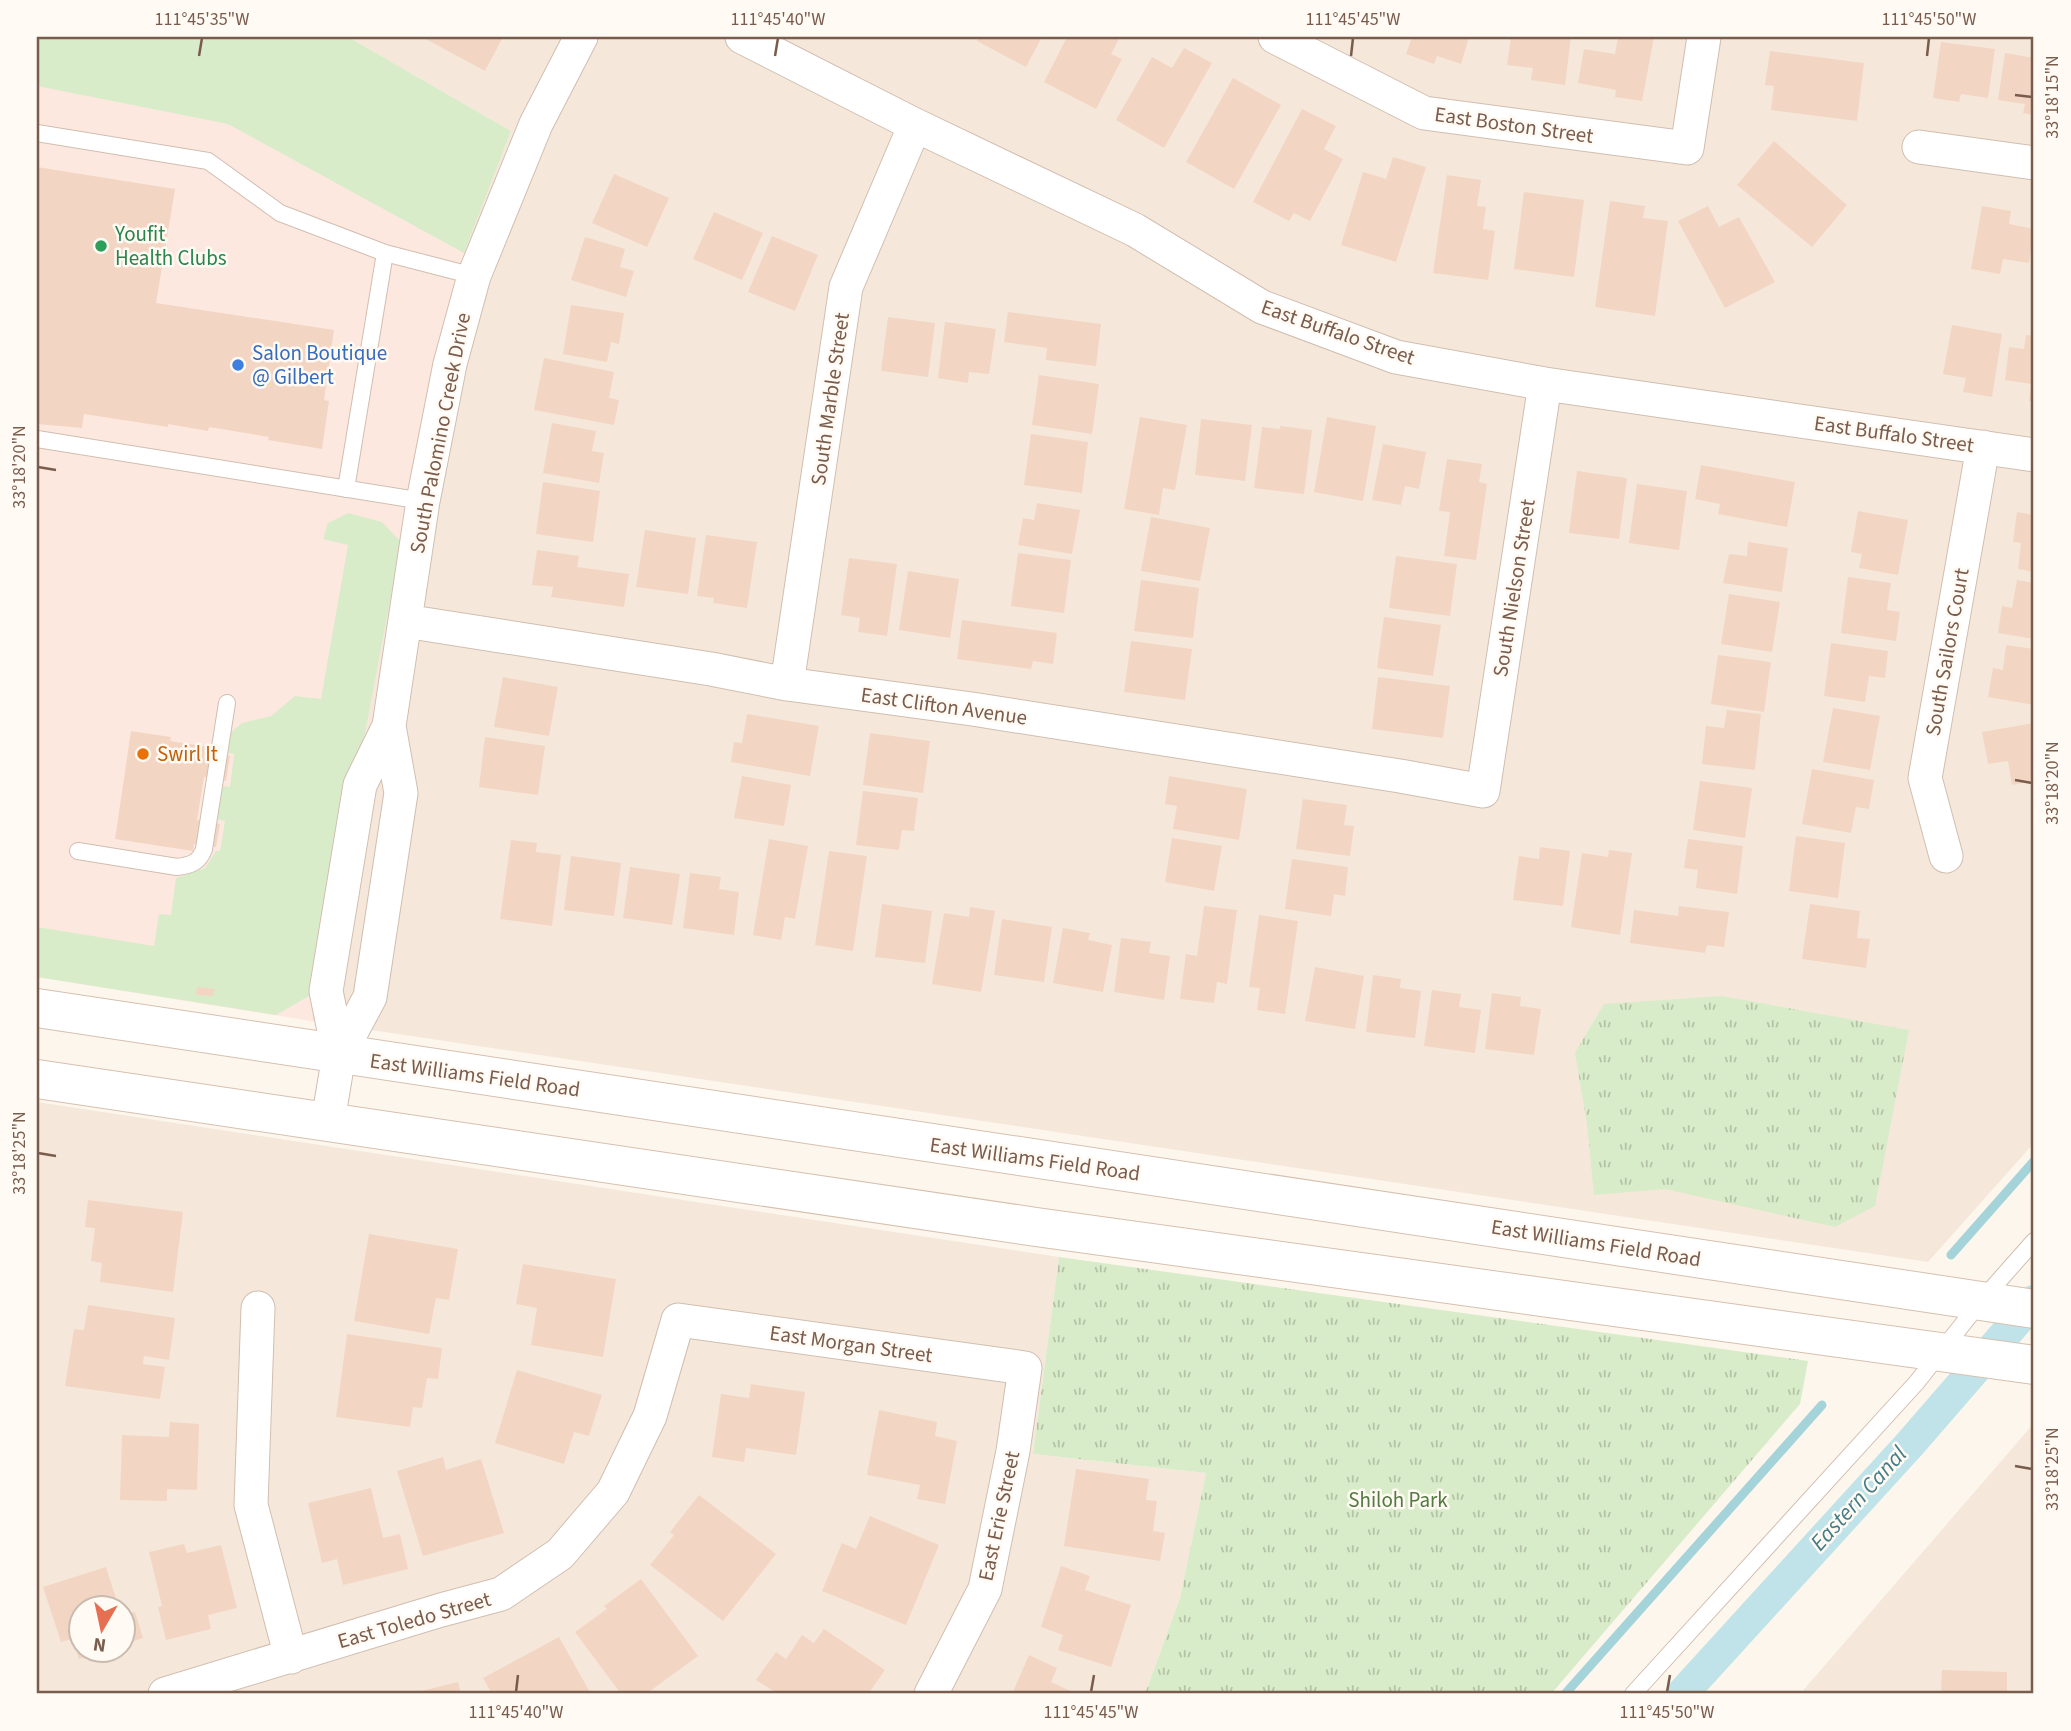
<svg xmlns="http://www.w3.org/2000/svg" width="2071" height="1731" font-family="'Source Sans 3',sans-serif">
<defs>
<pattern id="park-tufts" width="24" height="20" patternUnits="userSpaceOnUse" patternTransform="scale(1.75)"><rect width="24" height="20" fill="#d8ecc9"/><path d="M3 7l-1-3M5 7V3M7 7l1-3M15 17l-1-3M17 17v-4M19 17l1-3" fill="none" stroke="#b4c2a5"/></pattern>
</defs>
<rect width="100%" height="100%" fill="#fdf6ec"/>
<path fill="#f5e8da" fill-rule="evenodd" d="M348,37H2034V1143L1928,1262L311,1021L367,703L464,253L511,131Z
M37,1102L1059,1257L1033,1454L1206,1473L1180,1598L1145,1694H37ZM80,1608H122V1650H80Z
M2034,1423V1694H1800Z"/>
<path fill="#fde8e0" d="M37,37H348L511,131L464,253L367,703L311,1021L37,977Z"/>
<path fill="#d8ecc9" d="M37,37H348L511,131L464,253L228,124L37,86Z
M348,513L382,522L401,542L316,992L276,1015L37,977V927L154,946L159,914L171,915L176,878L205,868L216,851H220L225,821L217,819L223,786L230,787L234,754L228,753L231,732L242,723L271,716L295,696L321,699L348,545L323,539L328,523Z"/>
<path fill="url(#park-tufts)" d="M1722,996L1909,1030L1875,1206L1835,1227L1665,1189L1594,1195L1587,1124L1575,1053L1604,1004Z
M1059,1257L1808,1361L1800,1404L1551,1694H1145L1180,1598L1206,1473L1033,1454Z"/>
<g fill="none" stroke-linecap="round" stroke-linejoin="round">
<path stroke="#a5d3da" stroke-width="9" d="M1951,1255L2034,1161
M1565,1694L1822,1405"/>
<path stroke="#bfe3e8" stroke-width="32" d="M1682,1694L1910,1444L2034,1301"/>
</g>
<path fill="#f3d5c3" d="M422,37H503L485,71Z
M979,37H1042L1026,67L977,41Z
M1067,37H1120L1111,54L1122,59L1096,109L1044,82Z
M1412,37H1469L1461,64L1437,56L1434,64L1406,54Z
M1511,37H1571L1565,85L1531,80L1533,68L1507,65Z
M1618,37H1654L1642,101L1615,97L1616,90L1578,83L1584,49L1615,54Z
M1941,42L1995,49L1988,98L1961,94L1959,102L1933,98Z
M1184,48L1212,63L1164,148L1116,120L1152,57L1172,68Z
M1770,51L1864,63L1857,121L1771,110L1774,86L1765,85Z
M2005,53L2034,58V115L2023,113L2025,104L1998,100Z
M1233,78L1281,105L1234,189L1186,162Z
M1302,109L1336,126L1324,149L1343,159L1310,221L1294,213L1289,221L1253,202Z
M1774,141L1847,205L1812,247L1737,185Z
M1393,157L1426,167L1396,262L1341,245L1363,172L1386,179Z
M37,167L175,189L156,303L334,330L324,400L329,401L322,449L268,440L269,437L209,427L208,431L168,424V427L84,414L82,428L37,424Z
M614,174L669,198L647,247L592,223Z
M1447,175L1481,180L1477,206L1486,207L1483,229L1495,231L1488,280L1433,273Z
M1524,192L1584,200L1574,277L1514,269Z
M1610,201L1645,206L1643,218L1668,221L1655,316L1595,307Z
M1708,206L1719,227L1739,217L1775,282L1725,308L1678,221Z
M1982,206L2011,211L2009,224L2034,229L2029,263L2003,259L2000,274L1971,269Z
M714,212L763,233L742,280L693,259Z
M772,236L818,255L795,311L748,292Z
M585,237L625,249L620,267L634,271L626,297L571,280Z
M571,305L624,313L619,344L611,342L607,362L563,354Z
M1008,312L1101,324L1096,366L1046,360L1047,348L1004,342Z
M888,317L935,323L928,377L881,371Z
M945,322L996,329L989,374L969,372L968,383L938,378Z
M1952,325L2002,334L1992,397L1963,392L1966,378L1943,374Z
M2026,335L2034,336V402L2029,401L2031,384L2005,380L2009,347L2024,349Z
M544,358L614,372L609,398L619,400L614,425L534,410Z
M1039,375L1099,384L1092,434L1032,425Z
M1140,417L1187,425L1175,490L1163,488L1159,515L1124,509Z
M1327,417L1376,426L1363,501L1314,492Z
M1201,419L1252,425L1245,481L1195,475Z
M552,423L596,431L592,451L604,453L599,483L543,473Z
M1280,426L1312,430L1304,494L1254,488L1262,427L1280,429Z
M1031,434L1088,442L1082,493L1024,485Z
M1383,444L1426,452L1419,489L1405,486L1401,505L1372,500Z
M1447,459L1482,464L1479,482L1487,484L1476,560L1444,556L1450,512L1439,511Z
M1701,465L1795,482L1787,527L1718,514L1720,504L1695,499Z
M1577,471L1627,478L1619,539L1569,533Z
M543,482L600,491L593,542L536,534Z
M1637,484L1687,491L1679,550L1629,543Z
M1037,503L1080,510L1072,554L1018,545L1023,518L1034,520Z
M1858,511L1908,520L1898,575L1859,568L1862,554L1851,552Z
M2017,512L2034,515V572L2018,569L2021,543L2013,542Z
M1151,517L1210,528L1200,581L1141,571Z
M645,530L696,538L688,594L636,587Z
M706,535L757,542L747,608L713,603L714,598L697,596Z
M1748,542L1788,548L1782,592L1723,583L1729,554L1747,556Z
M537,550L579,556L577,567L629,574L624,607L551,597L553,587L532,585Z
M1018,553L1071,560L1064,613L1011,606Z
M1396,556L1457,564L1450,616L1389,608Z
M849,558L897,564L887,636L858,632L860,618L841,615Z
M908,571L959,579L950,638L899,630Z
M1848,577L1891,583L1887,610L1900,612L1896,641L1841,633Z
M1141,580L1199,588L1193,638L1134,631Z
M2017,580L2034,583V639L1998,633L2002,606L2012,608Z
M1729,594L1780,602L1772,652L1721,644Z
M1384,617L1441,625L1433,676L1377,668Z
M962,620L1057,633L1053,664L1033,661L1031,669L957,659Z
M1131,641L1192,649L1185,700L1124,692Z
M1831,643L1888,651L1885,678L1869,676L1865,702L1824,696Z
M2006,645L2034,649V705L1988,697L1993,668L2003,670Z
M1718,655L1771,662L1764,712L1711,704Z
M503,677L558,687L549,736L494,727Z
M1378,677L1450,686L1443,738L1372,729Z
M1833,708L1880,716L1870,770L1823,762Z
M1727,710L1761,714L1755,770L1702,764L1706,726L1724,728Z
M747,714L819,726L810,776L731,762L734,742L742,743Z
M2034,723V781L2012,785L2008,761L1988,764L1982,732Z
M131,731L171,737L170,741L210,747L209,753L230,756L226,781L204,777L197,820L220,824L216,847L194,844L193,851L115,839Z
M870,733L930,741L923,793L863,785Z
M485,737L545,746L538,795L479,787Z
M1812,769L1874,780L1869,809L1856,807L1851,833L1802,824Z
M742,776L791,785L784,826L734,818Z
M1169,776L1247,789L1239,840L1173,829L1177,806L1165,804Z
M1700,781L1752,788L1745,838L1693,830Z
M863,791L918,798L914,831L902,830L899,850L856,845Z
M1303,799L1347,805L1344,825L1354,826L1350,856L1296,849Z
M1796,836L1845,843L1838,898L1789,891Z
M1172,838L1222,846L1214,891L1165,882Z
M769,839L808,846L795,919L785,917L781,940L753,935Z
M1688,839L1743,846L1737,894L1696,888L1698,870L1684,868Z
M511,840L537,843L536,852L561,855L552,926L500,919Z
M1540,847L1570,851L1563,906L1513,900L1519,856L1539,859Z
M1609,850L1632,853L1620,935L1571,927L1582,853L1608,857Z
M829,851L867,856L853,951L815,945Z
M571,856L621,863L614,916L564,910Z
M1292,859L1348,867L1345,896L1334,894L1331,916L1285,909Z
M630,867L680,874L672,925L623,918Z
M690,873L721,877L719,889L739,892L734,935L683,928Z
M882,904L932,911L925,963L875,957Z
M1810,904L1860,911L1857,938L1870,939L1866,968L1802,959Z
M1204,906L1237,910L1227,984L1217,982L1214,1003L1180,999L1186,954L1197,956Z
M1679,906L1729,912L1724,947L1707,945L1705,953L1630,943L1634,910L1678,916Z
M970,907L995,911L981,992L932,984L944,913L969,917Z
M1259,915L1298,921L1285,1014L1257,1010L1260,988L1249,987Z
M1002,919L1052,927L1044,982L994,975Z
M1063,928L1090,933L1088,940L1112,945L1103,992L1053,983Z
M1121,938L1151,942L1149,953L1170,956L1164,1000L1114,992Z
M1315,967L1364,976L1355,1029L1305,1021Z
M1373,975L1401,979L1400,988L1421,991L1415,1038L1366,1032Z
M197,987L215,989L213,996L196,995Z
M1432,990L1461,994L1459,1007L1481,1010L1475,1053L1424,1046Z
M1492,993L1521,997L1520,1006L1541,1009L1534,1055L1485,1049Z
M88,1200L183,1212L173,1292L100,1282L102,1263L91,1261L95,1228L85,1227Z
M369,1234L458,1249L449,1300L436,1298L429,1334L354,1321Z
M523,1264L616,1279L603,1357L531,1345L537,1308L516,1304Z
M88,1305L175,1318L169,1360L144,1356L143,1364L165,1367L160,1399L65,1386L74,1329L84,1330Z
M347,1334L442,1348L438,1379L427,1378L422,1408L413,1407L410,1427L336,1417Z
M517,1370L602,1395L589,1436L574,1432L564,1464L495,1443Z
M751,1384L805,1392L796,1455L746,1448L744,1462L712,1457L721,1394L749,1398Z
M879,1410L937,1422L935,1436L957,1441L945,1504L917,1499L920,1485L867,1475Z
M170,1422L199,1424L197,1490L167,1489V1501L120,1500L122,1435L169,1437Z
M443,1457L446,1470L481,1459L504,1533L423,1556L397,1471Z
M1076,1469L1149,1479L1146,1500L1157,1501L1153,1531L1165,1533L1160,1561L1064,1546Z
M371,1488L383,1538L400,1534L408,1569L343,1585L337,1559L322,1563L308,1503Z
M699,1495L776,1554L723,1621L650,1565L674,1535L670,1532Z
M870,1516L939,1545L906,1625L822,1591L842,1543L856,1549Z
M184,1544L187,1553L221,1545L237,1608L208,1615L211,1629L166,1640L158,1607L162,1606L149,1552Z
M1061,1566L1090,1576L1085,1590L1131,1605L1111,1667L1058,1650L1063,1635L1041,1627Z
M106,1567L119,1608H80V1650L103,1651L79,1659L72,1639L61,1642L43,1587Z
M641,1579L698,1656L646,1694H621L575,1632L607,1609L604,1606Z
M135,1612L143,1638L122,1645V1616Z
M824,1629L885,1670L868,1694H778L756,1680L776,1652L786,1659L802,1635L814,1643Z
M559,1637L591,1694H492L483,1678Z
M1029,1655L1057,1668L1051,1682L1077,1694H1012Z
M1942,1670L2007,1672V1694H1941Z
M458,1682L461,1694H413V1693Z"/>
<g fill="none" stroke-linecap="round" stroke-linejoin="round">
<defs>
<path id="service" d="M37,133L208,161L280,213L385,253L474,276
M37,439L423,501
M346,489L385,253
M78,851L177,867C191,865 199,863 204,849L227,703
M1633,1694L1917,1382L1981,1301L2034,1241"/>
<path id="minor" d="M742,37L915,125L1135,230L1262,307L1396,357L1545,384L2034,455
M1275,37L1424,113L1687,148L1704,37
M1919,147L2034,163
M405,621L711,669L787,684L972,709L1400,776L1483,791L1545,384
M787,684L846,287L915,125
M1946,856L1925,778L1983,447
M339,1055L326,991L360,785L389,726L423,501L450,364L474,276L536,124L581,37
M328,1121L339,1055L370,997L401,793L389,726
M258,1308L251,1505L291,1657
M165,1694L441,1610L501,1594L560,1554L613,1492L650,1416L678,1320L1025,1368L1013,1451L985,1589L931,1694"/>
<path id="secondary" d="M37,1008L2034,1309
M37,1079L1036,1227L2034,1365"/>
</defs>
<use href="#service" stroke="#d1beb0" stroke-width="18"/>
<use href="#minor" stroke="#d1beb0" stroke-width="35"/>
<use href="#secondary" stroke="#d6c0b0" stroke-width="40"/>
<use href="#service" stroke="#fff" stroke-width="16"/>
<use href="#minor" stroke="#fff" stroke-width="33"/>
<use href="#secondary" stroke="#fff" stroke-width="38"/>
</g>
<path fill="none" stroke="#7a5c4d" stroke-width="2.5" d="M199,56L202,38M775,56L778,38M1351,56L1353,38M1927,56L1929,38M2015,95L2032,97M38,467L56,470M2015,780L2032,783M38,1153L56,1156M2015,1466L2032,1469M516,1692L518,1675M1091,1692L1094,1675M1667,1692L1670,1675"/>
<circle fill="#2e9e5b" stroke="#fffaf3" stroke-width="2.5" cx="101" cy="246" r="7"/>
<circle fill="#3f7fe0" stroke="#fffaf3" stroke-width="2.5" cx="238" cy="365" r="7"/>
<circle fill="#e8710a" stroke="#fffaf3" stroke-width="2.5" cx="143" cy="754" r="7"/>
<g text-anchor="middle" stroke-width="5" stroke-linejoin="round" paint-order="stroke">
<g font-size="21" fill="#7a5c4d" stroke="#fffaf3">
<text transform="translate(1514 125) rotate(8)" y="7">East Boston Street</text>
<text transform="translate(1338 332) rotate(19)" y="7">East Buffalo Street</text>
<text transform="translate(830 399) rotate(-82)" y="7">South Marble Street</text>
<text transform="translate(440 433) rotate(-79)" y="7">South Palomino Creek Drive</text>
<text transform="translate(1894 434) rotate(8)" y="7">East Buffalo Street</text>
<text transform="translate(1514 588) rotate(-81)" y="7">South Nielson Street</text>
<text transform="translate(1947 652) rotate(-80)" y="7">South Sailors Court</text>
<text transform="translate(944 706) rotate(8)" y="7">East Clifton Avenue</text>
<text transform="translate(475 1075) rotate(8)" y="7">East Williams Field Road</text>
<text transform="translate(1035 1159) rotate(8)" y="7">East Williams Field Road</text>
<text transform="translate(1596 1243) rotate(9)" y="7">East Williams Field Road</text>
<text transform="translate(851 1344) rotate(8)" y="7">East Morgan Street</text>
<text transform="translate(999 1516) rotate(-78)" y="7">East Erie Street</text>
<text transform="translate(414 1620) rotate(-16)" y="7">East Toledo Street</text>
</g>
<g font-size="21" fill="#27864d" stroke="#fffaf3" text-anchor="start">
<text x="115" y="241">Youfit<tspan x="115" dy="24">Health Clubs</tspan></text>
</g>
<g font-size="21" fill="#366cbe" stroke="#fffaf3" text-anchor="start">
<text x="252" y="360">Salon Boutique<tspan x="252" dy="24">@ Gilbert</tspan></text>
</g>
<g font-size="21" fill="#c56008" stroke="#fffaf3" text-anchor="start">
<text x="157" y="761">Swirl It</text>
</g>
<g font-size="21" fill="#537a41" stroke="#fffaf3">
<text x="1398" y="1507">Shiloh Park</text>
</g>
<g font-size="23" font-style="italic" fill="#437c86" stroke="#fffaf3">
<text transform="translate(1858 1498) rotate(-48)" y="8">Eastern Canal</text>
</g>
</g>
<rect width="2071" height="1731" fill="none" stroke="#fffaf3" stroke-width="77"/>
<g transform="translate(102 1629) rotate(189)"><circle r="33" fill="#fffaf3" stroke="#cabbb1" stroke-width="2"/>
<path d="M0-5L12 26L0 18L-12 26Z" fill="#e76f51"/>
<text y="-10" font-size="19" font-weight="bold" text-anchor="middle" fill="#7a5c4d">N</text>
</g>
<rect x="38" y="38" width="1994" height="1654" fill="none" stroke="#7a5c4d" stroke-width="2.5"/>
<g font-size="18" text-anchor="middle" fill="#7a5c4d">
<text x="202" y="25">111°45'35"W</text>
<text x="778" y="25">111°45'40"W</text>
<text x="1353" y="25">111°45'45"W</text>
<text x="1929" y="25">111°45'50"W</text>
<text transform="translate(2052 97) rotate(-90)" y="6">33°18'15"N</text>
<text transform="translate(19 467) rotate(-90)" y="6">33°18'20"N</text>
<text transform="translate(2052 783) rotate(-90)" y="6">33°18'20"N</text>
<text transform="translate(19 1153) rotate(-90)" y="6">33°18'25"N</text>
<text transform="translate(2052 1469) rotate(-90)" y="6">33°18'25"N</text>
<text x="516" y="1718">111°45'40"W</text>
<text x="1091" y="1718">111°45'45"W</text>
<text x="1667" y="1718">111°45'50"W</text>
</g>
</svg>
